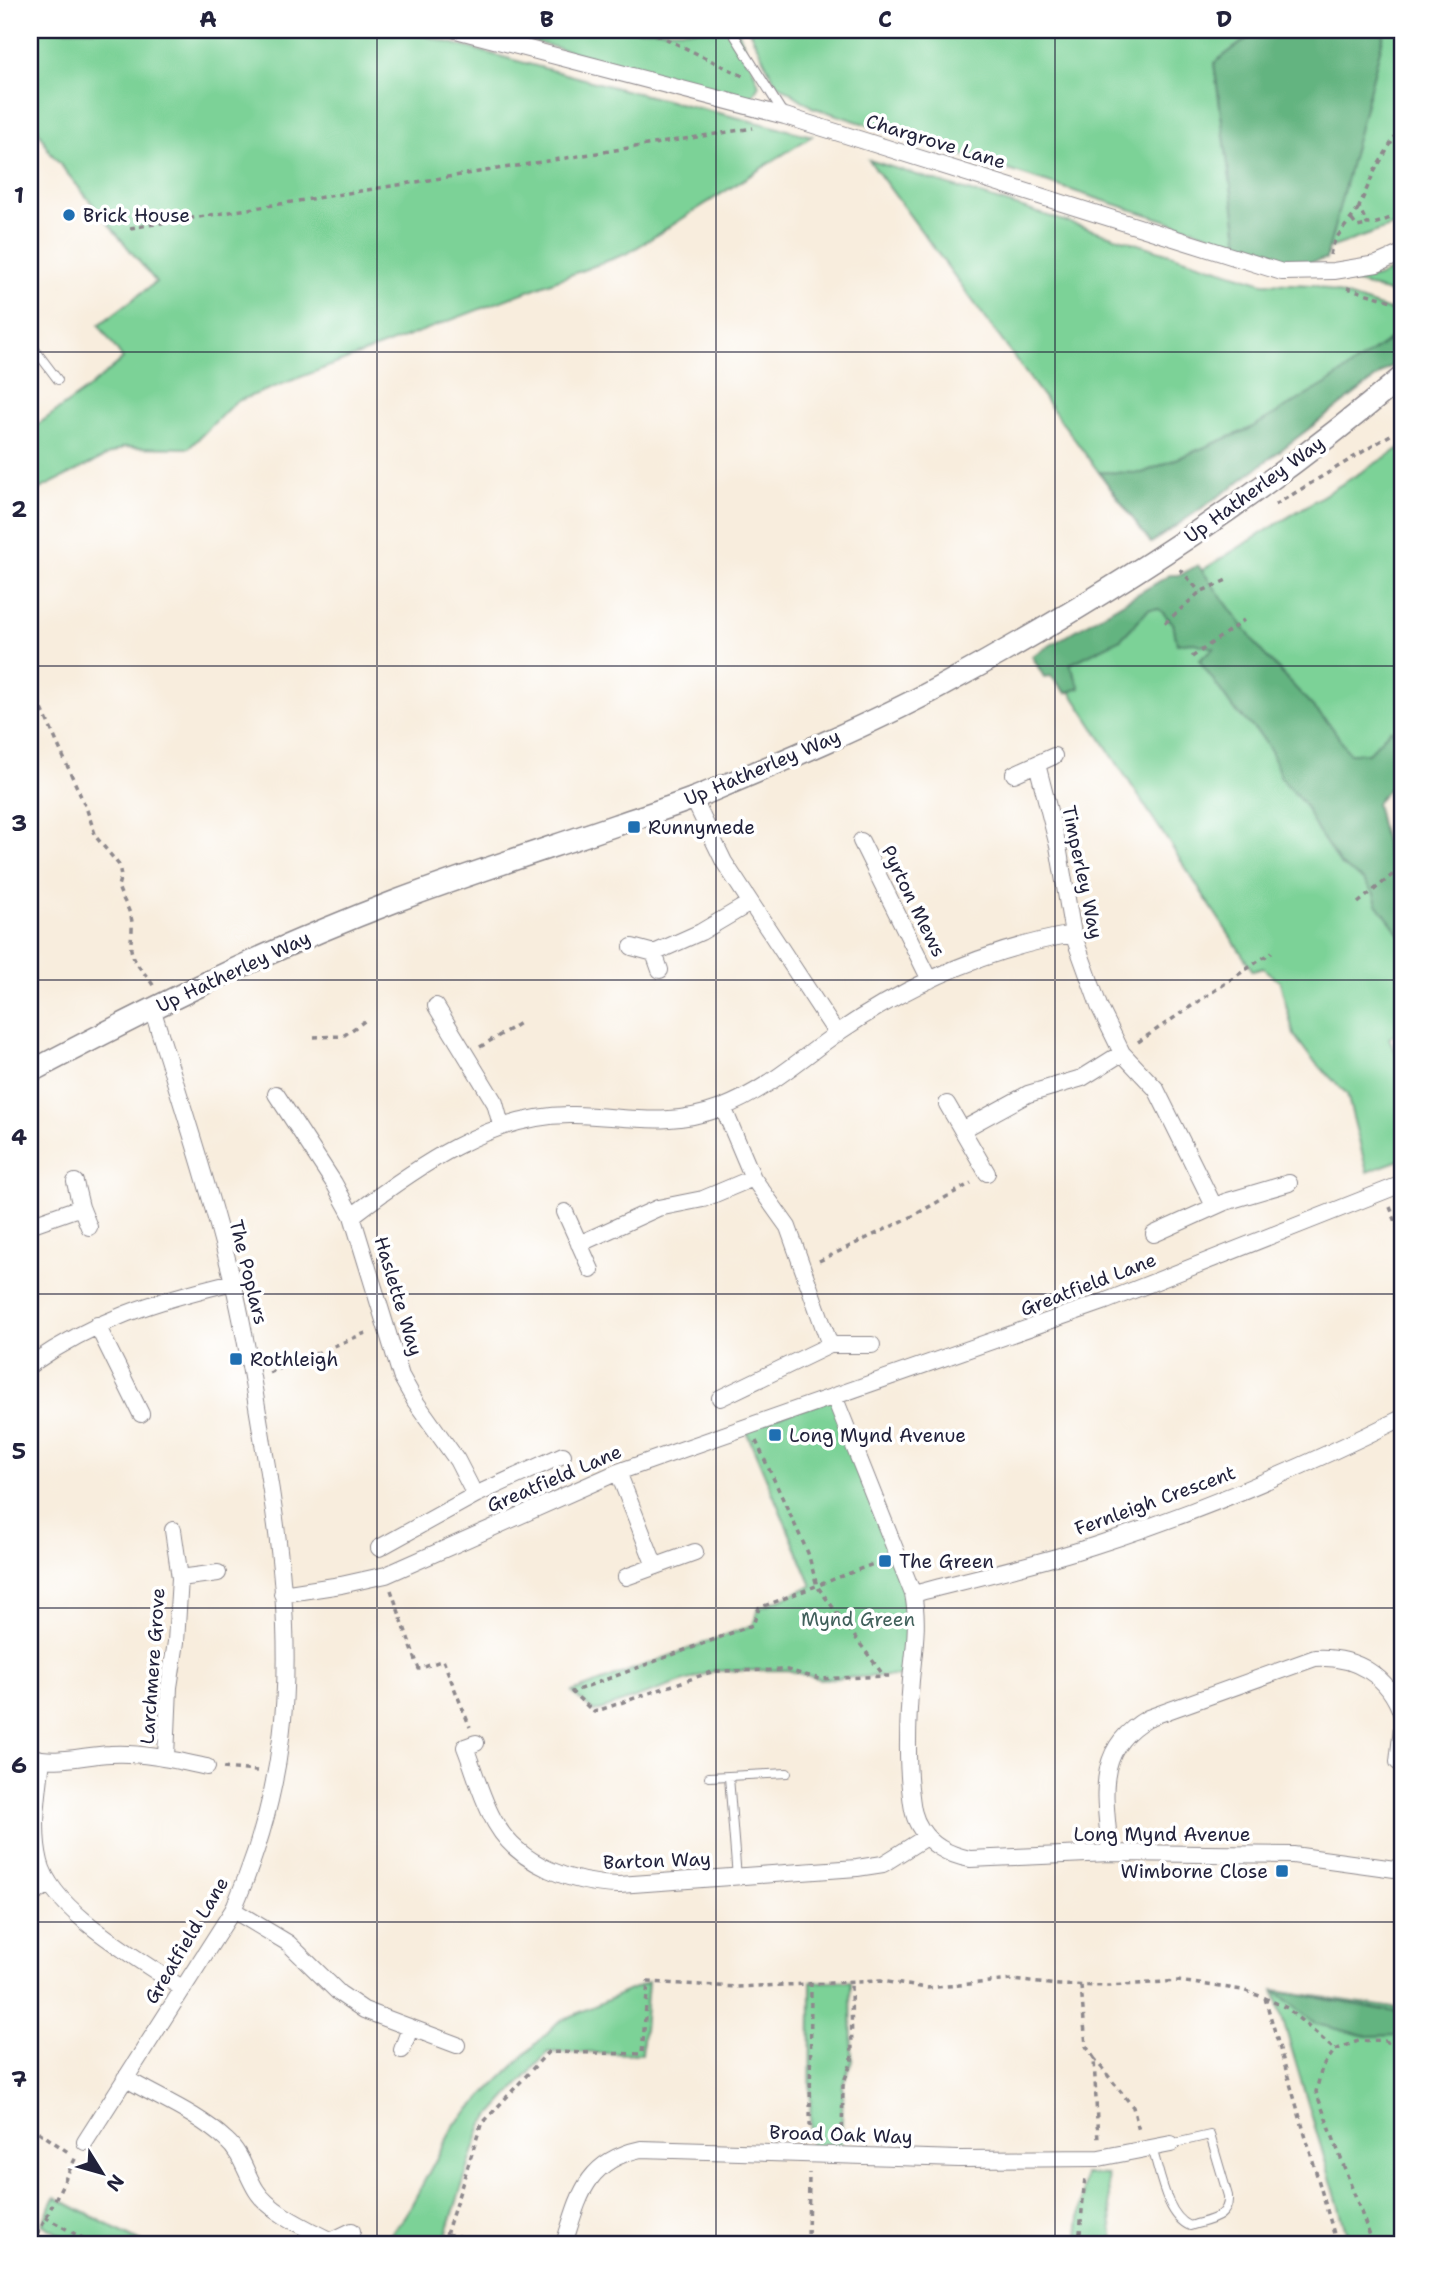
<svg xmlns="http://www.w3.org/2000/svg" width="1432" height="2274" font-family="'Shantell Sans',sans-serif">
<rect width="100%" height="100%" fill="#fff"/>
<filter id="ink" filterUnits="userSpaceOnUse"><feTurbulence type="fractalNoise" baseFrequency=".0143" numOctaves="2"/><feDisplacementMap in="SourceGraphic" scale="14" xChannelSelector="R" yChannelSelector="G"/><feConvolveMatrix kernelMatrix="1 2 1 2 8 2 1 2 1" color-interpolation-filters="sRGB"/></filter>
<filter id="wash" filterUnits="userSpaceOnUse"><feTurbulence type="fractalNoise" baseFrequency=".00686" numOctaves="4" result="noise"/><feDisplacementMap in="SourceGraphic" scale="28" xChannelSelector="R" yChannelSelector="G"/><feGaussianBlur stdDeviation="1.57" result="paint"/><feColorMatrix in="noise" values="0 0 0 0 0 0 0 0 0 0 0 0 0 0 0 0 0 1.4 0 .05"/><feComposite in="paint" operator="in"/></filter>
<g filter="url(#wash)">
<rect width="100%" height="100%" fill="#f8eddd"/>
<path fill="#7bd297" stroke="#4e7a69" stroke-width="2" d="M30,30H403L617,88L812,136L628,253L235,402L189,448L124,447L30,494V430L86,390L123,359L99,325L156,282L49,151L30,114Z
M488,30H738L759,85L751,98Z
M749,30H1259L1214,63L1239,244L812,107L775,82Z
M1385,30H1402V223L1327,249Z
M869,160L1263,283L1314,285L1402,314V358L1232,487L1151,543Z
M1402,266V296L1351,281L1377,277Z
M1402,447V758L1365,791L1191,577Z
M1175,581L1402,920V1030L1389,1038L1402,1064V1159L1367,1172L1347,1094L1311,1058L1294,1035L1280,982L1263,968L1253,971L1047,656Z
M834,1396L913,1594L912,1677L884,1676L820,1679L787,1670L714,1671L594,1712L572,1692L753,1625L759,1608L812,1586L745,1428Z
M851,1981L852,2061L843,2084L841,2155L810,2154L811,1982Z
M648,1982L642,2054L548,2052L482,2125L443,2244H382L405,2217L455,2124L558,2022Z
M1274,1990L1402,2009V2244H1350Z
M1085,2174L1107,2175L1114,2244H1077Z
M55,2197L144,2244H75L42,2224Z"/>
<path fill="#64b480" stroke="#436b5e" stroke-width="2" d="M1259,30H1385L1326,259L1295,265L1239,244L1214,63Z
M1402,331V358L1232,487L1151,543L1099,472L1142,473L1249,429L1326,384Z
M1198,565L1262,652L1332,727L1349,753H1368L1391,729L1402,743V764L1398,779L1376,803L1388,855L1402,870V937L1377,904L1374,894L1364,881L1340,864L1317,830L1304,804L1281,778L1271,751L1260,735L1233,708L1199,660L1214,648L1190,642L1177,644L1173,623L1159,609H1149L1121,639L1070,664L1080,688L1066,693L1051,676L1044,677L1032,656L1170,575H1180Z
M1274,1990L1402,2013V2035L1366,2036L1316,2024Z"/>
</g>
<g filter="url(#ink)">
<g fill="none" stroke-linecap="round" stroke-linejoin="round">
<defs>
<path id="service" d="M731,30L783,113
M30,343L58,380
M709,1777L787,1773
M729,1777L737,1878
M1152,2148C1160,2172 1166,2216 1190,2226C1208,2220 1230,2219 1228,2196L1210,2135L1171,2144"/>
<path id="minor" d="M456,30L785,116L1282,272L1334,271L1377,264L1402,253
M1037,764L1058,846L1073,934L1099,1006L1122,1053L1156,1089L1214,1206
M1014,774L1054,756
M693,798L724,862L837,1034
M861,841L930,980
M632,947L654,953L701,932L750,903
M654,953L660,970
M436,1006L495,1103L501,1125
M276,1094L334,1183L352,1216L401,1376L415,1401L457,1460L475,1495
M947,1104L987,1173
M723,1107L753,1178L788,1227L830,1345
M962,1130L1028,1094L1082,1078L1122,1053
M75,1182L81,1207L89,1227
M565,1212L591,1270
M352,1216C415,1168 492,1113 574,1115C628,1116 667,1128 721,1108C765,1091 798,1061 836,1034C907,985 988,949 1073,934
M30,1225L81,1207
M1154,1234L1225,1202L1289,1183
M579,1244L658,1208L703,1199L753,1178
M97,1325L141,1414
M30,1365C96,1319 155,1301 233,1282
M834,1396L913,1594C919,1623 914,1650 911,1680C908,1716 906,1752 910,1788C912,1803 912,1816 921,1829C932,1847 950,1855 970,1859L1110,1853L1293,1855L1402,1870
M720,1398L830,1345H872
M618,1472L655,1566
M379,1548L475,1495L563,1455
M626,1577L695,1552
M180,1578L218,1573
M282,1594L341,1585L386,1575L618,1472L1106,1301L1402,1184
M913,1594C973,1578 1034,1565 1093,1546C1199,1512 1302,1468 1402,1418
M476,1743L465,1747C475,1772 482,1801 496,1824C520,1866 574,1884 619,1885L857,1868L883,1864L926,1837
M30,1756C55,1765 84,1755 110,1754C142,1752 175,1760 207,1767
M166,1757L169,1687L176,1642L180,1578L173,1530
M42,1760C38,1794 32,1829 40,1862C52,1912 141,1960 183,1989
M1398,1762L1402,1727
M1110,1853C1106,1799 1092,1750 1148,1718L1315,1658C1355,1656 1389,1675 1402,1715
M30,1897L48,1884
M233,1910L288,1943L339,1993L364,2010L457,2045
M402,2050L410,2028
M125,2078C158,2098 197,2113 226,2140C242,2154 245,2172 256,2190C269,2212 308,2229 331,2241L352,2231
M85,2142L233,1910C257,1855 274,1798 281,1738C293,1642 280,1538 263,1443C254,1389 246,1335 233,1282C210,1190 180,1098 152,1008
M564,2244C579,2197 585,2161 641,2149L959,2159L1099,2158L1171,2144"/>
<path id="tertiary" d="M30,1072C149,1009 269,949 396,901C468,874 543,850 616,825C643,816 671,807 697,797C778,763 861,729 938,688C1101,600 1260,497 1402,377"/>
</defs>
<use href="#service" stroke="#8d888c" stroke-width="10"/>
<use href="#minor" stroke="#8d888c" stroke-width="18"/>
<use href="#tertiary" stroke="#8d888c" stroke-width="24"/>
<path stroke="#8d888c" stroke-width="3.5" stroke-dasharray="5 5" stroke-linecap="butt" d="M648,30L743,76
M1402,125L1374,172L1359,207L1367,224H1374L1402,214
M1352,220L1357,227L1367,225
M130,228L753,128
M1330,255C1334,234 1349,225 1359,207
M1347,288L1402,304
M1275,505L1402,428
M1180,569L1200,592
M1165,623L1200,592L1229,579
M1192,657L1244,620
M30,682L87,810L96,837L119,865L121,876L118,886C121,897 128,906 131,917C134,927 130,939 131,949C133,964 147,974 154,987
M1358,903L1402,867
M314,1037L343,1036L366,1020
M1138,1042L1272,952
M480,1047L520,1023
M1390,1207L1402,1237
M819,1261L911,1217L971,1183
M269,1373L368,1332
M756,1441L808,1553L817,1586L884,1676H894
M881,1561L759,1608L753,1625L572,1692L594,1712L714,1671L787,1670L820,1679L884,1676
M391,1590L419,1669L443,1660L470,1727
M223,1768L257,1771
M1081,1986L1086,2046L1094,2058L1098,2142
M1265,1998L1337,2244
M1094,2058L1133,2107L1139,2131
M30,2126L68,2152
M810,2137L811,1982
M842,2139L843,2084L852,2061L851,1981
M45,2217L93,2244
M33,2244L77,2155
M430,2244L444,2234L507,2244
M443,2244L481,2125L548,2052L642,2054L648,1982L735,1987L881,1981L927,1988L1011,1980L1059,1985L1110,1986L1178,1981L1243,1990L1265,1998L1287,2008L1335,2050
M808,2244L809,2173
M1079,2244L1085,2177
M1373,2244L1316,2092L1322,2067L1335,2050L1358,2041L1382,2040L1402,2048"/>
<use href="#service" stroke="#fff" stroke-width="8"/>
<use href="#minor" stroke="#fff" stroke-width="16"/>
<use href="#tertiary" stroke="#fff" stroke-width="21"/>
</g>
</g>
<path fill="none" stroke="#22223b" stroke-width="2" stroke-opacity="0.55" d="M377,30V2244M716,30V2244M1055,30V2244M30,352H1402M30,666H1402M30,980H1402M30,1294H1402M30,1608H1402M30,1922H1402"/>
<g fill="#1f6fb2" stroke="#fff" stroke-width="2.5">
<circle cx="69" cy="215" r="7"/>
<rect x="627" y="820" width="14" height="14" rx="3.5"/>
<rect x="229" y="1352" width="14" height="14" rx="3.5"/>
<rect x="768" y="1428" width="14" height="14" rx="3.5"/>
<rect x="878" y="1554" width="14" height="14" rx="3.5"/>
<rect x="1275" y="1864" width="14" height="14" rx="3.5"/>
</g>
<g text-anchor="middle" stroke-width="7" stroke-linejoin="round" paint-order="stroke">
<g font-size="19" fill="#22223b" stroke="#fff">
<text transform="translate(936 141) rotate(17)" y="7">Chargrove Lane</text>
<text transform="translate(1254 489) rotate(-36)" y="7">Up Hatherley Way</text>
<text transform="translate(762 767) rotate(-23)" y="7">Up Hatherley Way</text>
<text transform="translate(1083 872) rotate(78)" y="7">Timperley Way</text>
<text transform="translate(914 901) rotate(64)" y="7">Pyrton Mews</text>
<text transform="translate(233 971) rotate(-25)" y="7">Up Hatherley Way</text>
<text transform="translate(249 1272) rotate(76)" y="7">The Poplars</text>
<text transform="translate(1088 1284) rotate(-21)" y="7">Greatfield Lane</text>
<text transform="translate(399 1296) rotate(73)" y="7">Haslette Way</text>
<text transform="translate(554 1478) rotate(-23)" y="7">Greatfield Lane</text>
<text transform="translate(1155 1500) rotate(-20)" y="7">Fernleigh Crescent</text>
<text transform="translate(152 1666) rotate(-86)" y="7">Larchmere Grove</text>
<text x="1162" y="1841">Long Mynd Avenue</text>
<text transform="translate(657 1860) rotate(-2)" y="7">Barton Way</text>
<text transform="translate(186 1940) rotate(-59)" y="7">Greatfield Lane</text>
<text transform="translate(841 2134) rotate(2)" y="7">Broad Oak Way</text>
</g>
<g font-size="19" fill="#22223b" stroke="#fff" text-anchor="start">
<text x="83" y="222">Brick House</text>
<text x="648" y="834">Runnymede</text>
<text x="250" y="1366">Rothleigh</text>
<text x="789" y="1442">Long Mynd Avenue</text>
<text x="899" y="1568">The Green</text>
<text x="1268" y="1878" text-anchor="end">Wimborne Close</text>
</g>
<g font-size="19" fill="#41605b" stroke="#fff">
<text x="858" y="1626">Mynd Green</text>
</g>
</g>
<rect width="1432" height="2274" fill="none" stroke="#fff" stroke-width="77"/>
<g transform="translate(102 2173) rotate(127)" stroke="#ffffff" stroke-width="5" paint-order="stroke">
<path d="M0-5L12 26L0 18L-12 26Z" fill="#22223b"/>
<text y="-10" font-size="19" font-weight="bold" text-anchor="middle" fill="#22223b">N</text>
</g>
<rect x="38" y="38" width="1356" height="2198" fill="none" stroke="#22223b" stroke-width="2.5"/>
<g font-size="23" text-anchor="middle" font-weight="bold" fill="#22223b">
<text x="208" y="27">A</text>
<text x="547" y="27">B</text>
<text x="885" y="27">C</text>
<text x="1224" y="27">D</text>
<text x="19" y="203">1</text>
<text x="19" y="517">2</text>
<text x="19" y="831">3</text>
<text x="19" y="1145">4</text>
<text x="19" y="1459">5</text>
<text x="19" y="1773">6</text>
<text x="19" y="2087">7</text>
</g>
</svg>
